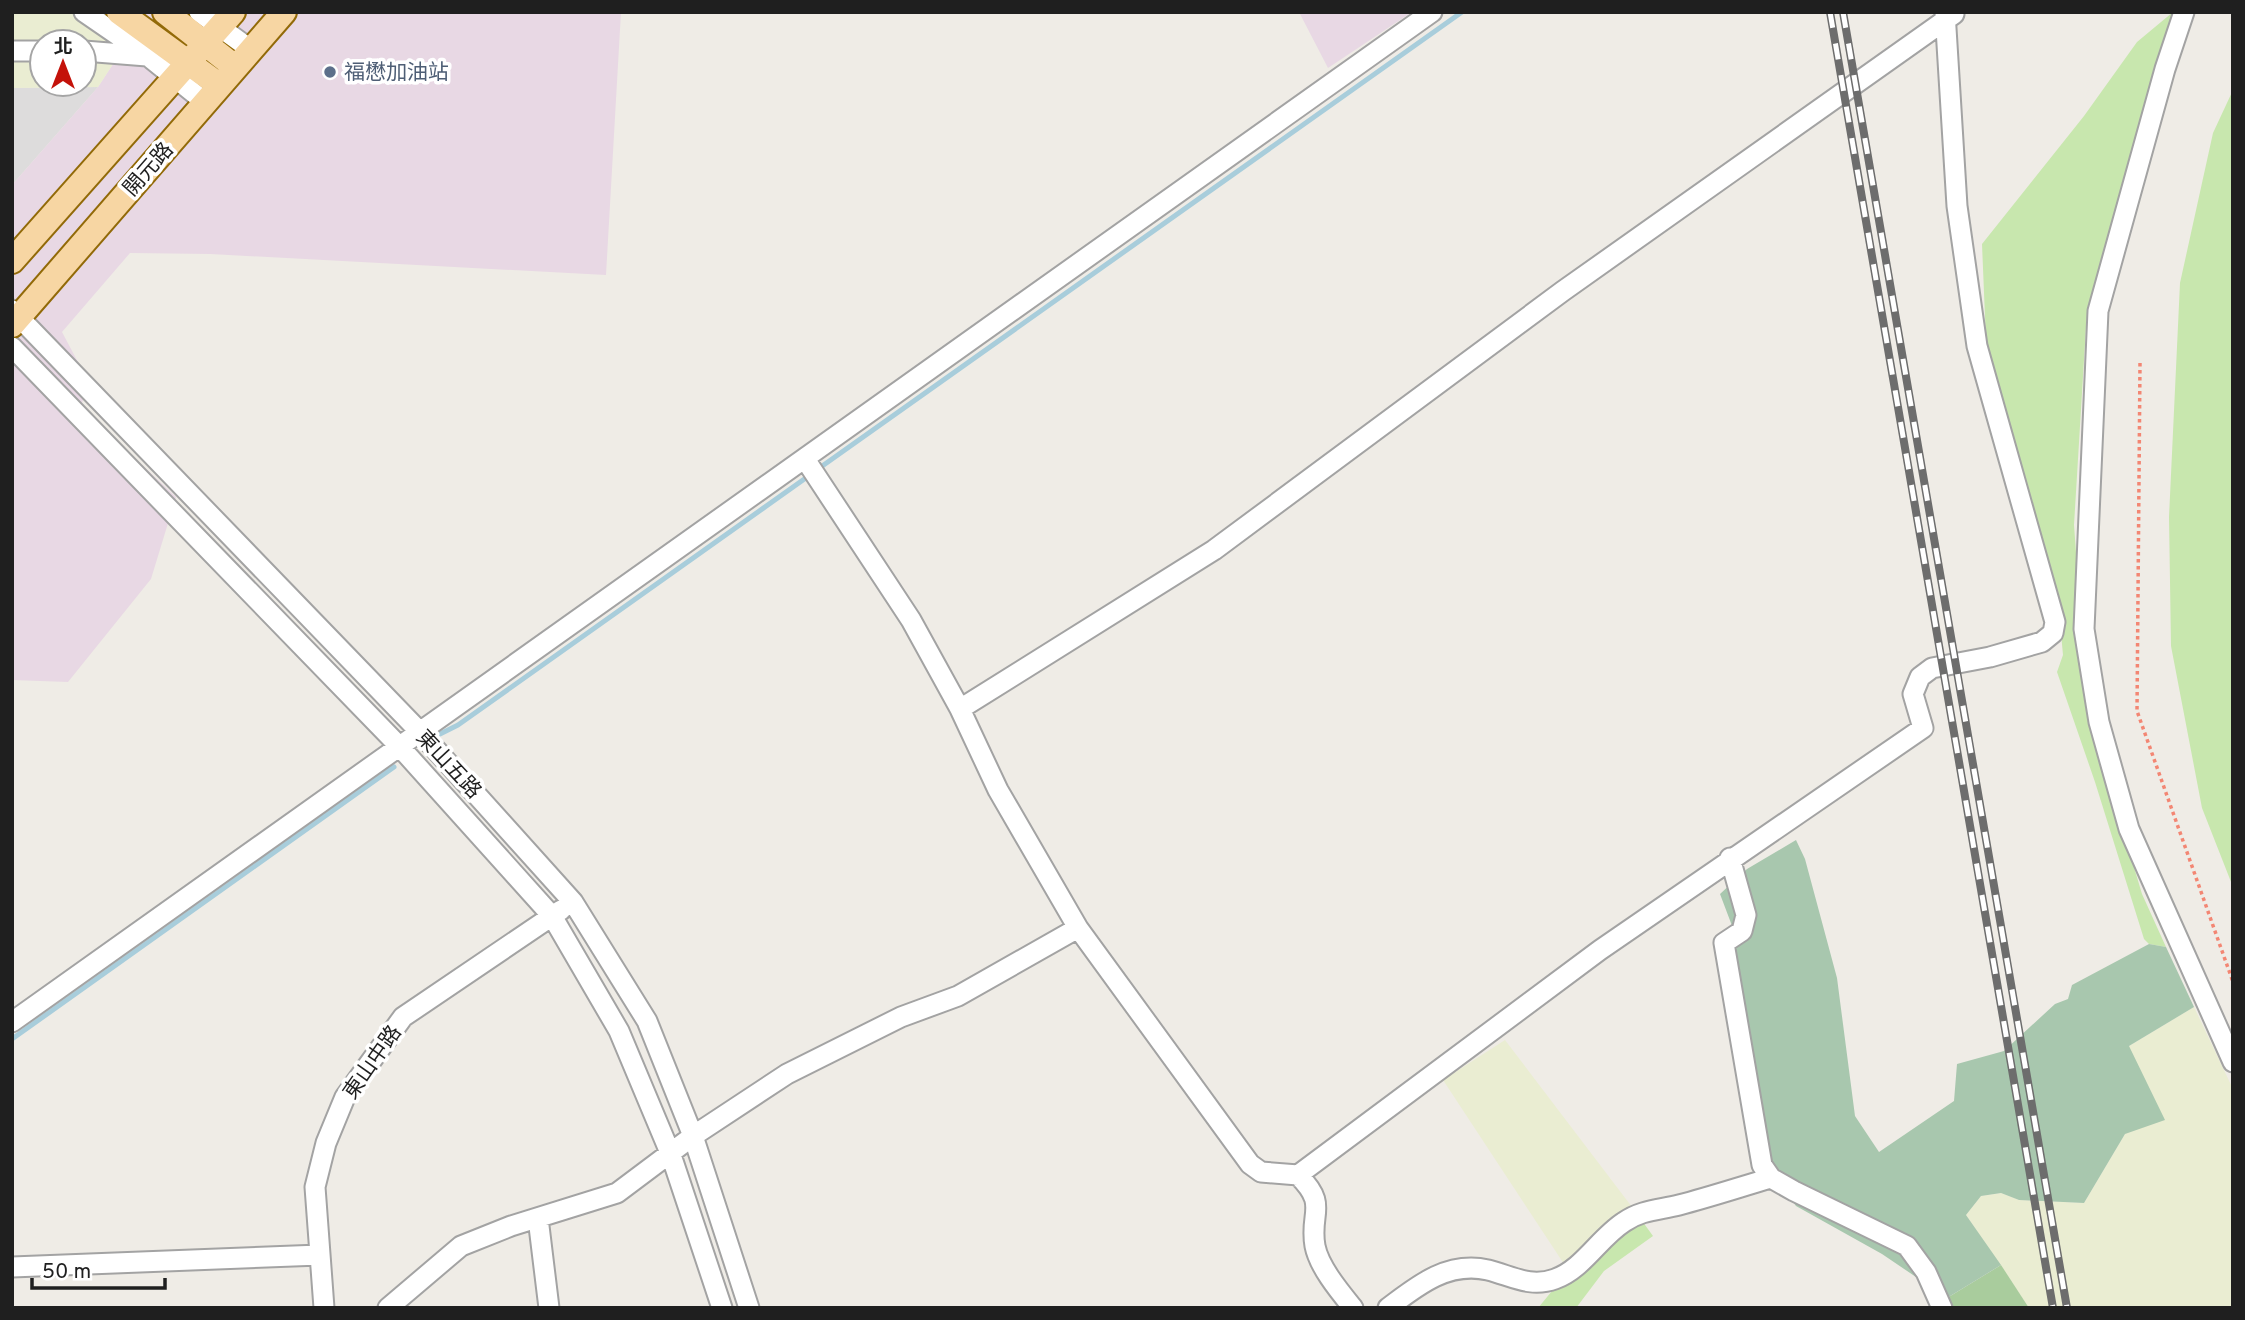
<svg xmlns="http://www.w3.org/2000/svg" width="2245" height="1320" font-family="Overpass,'Noto Sans TC',sans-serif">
<rect width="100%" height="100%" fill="#efece6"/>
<path fill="#dddcdc" d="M98,87L12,185V88Z"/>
<path fill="#e8d8e4" d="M147,12H621L606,275L210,254L130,253L62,332L88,381L81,407L176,497L151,579L68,682L12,680V185L98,87Z
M1299,12H1412L1328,68Z"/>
<path fill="#eaedd2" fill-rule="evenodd" d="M12,12H147L98,87L12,88ZM42,42H84V84H42Z
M2194,1007L2233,1089V1308H2029L1966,1215L1981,1196L2001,1193L2019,1200L2084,1203L2125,1134L2129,1046Z
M1505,1040L1632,1207L1564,1264L1443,1080Z"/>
<path fill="#c8e7ae" d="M2173,12H2178L2117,204L2086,327L2074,525L2088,713L2142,894L2166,947L2149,944L2144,939L2095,782L2057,672L2063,655L2059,612L1986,341L1982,244L2084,116L2137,42Z
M2233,90V887L2202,808L2171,646L2169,517L2180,283L2213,133Z
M1632,1207L1653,1236L1604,1271L1576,1308H1538L1552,1291L1564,1264Z"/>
<path fill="#a9cc9d" d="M2001,1265L2029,1308H1952L1947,1298Z"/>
<path fill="#a8c7ae" d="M1796,840L1805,859L1837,978L1855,1116L1879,1152L1954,1101L1957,1064L2004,1051L2055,1004L2068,999L2072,985L2149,944L2166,947L2194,1007L2129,1046L2165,1120L2125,1134L2084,1203L2019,1200L2001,1193L1981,1196L1966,1215L2001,1265L1947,1298L1882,1254L1796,1206L1773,1175L1722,961L1737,939L1720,894L1747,869Z"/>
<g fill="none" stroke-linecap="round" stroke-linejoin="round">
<path stroke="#a8cddb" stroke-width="5" d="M818,469L1462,12
M440,734L458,725L810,475
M12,1039L394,767"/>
<defs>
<path id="minor" d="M84,12L148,56L205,102
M199,12L250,49
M2184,12L2165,69L2098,311L2084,629L2099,722L2129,829L2233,1062
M12,51H42
M84,51L147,56
M12,310L420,732L573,902L647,1021L693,1136L749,1308
M12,347L400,747L552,916L619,1031L671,1155L722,1308
M805,459L911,620L960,709L998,790L1078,928L1250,1164L1261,1172L1298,1175L1600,950L1923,728L1913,694L1920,677L1932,668L1990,657L2042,642L2053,633L2055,622L1977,346L1957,206L1945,12
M960,709L1214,550L1563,291L1954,14
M1730,858L1746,915L1742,931L1724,943L1762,1165L1771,1178L1794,1191L1907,1246L1926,1272L1942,1308
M12,1022L1432,12
M1298,1175C1329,1206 1309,1212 1315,1246C1319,1267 1340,1292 1353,1308
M538,1218L549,1308
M12,1267L320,1255
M324,1308L315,1187L326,1143L345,1097L403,1017L561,910
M388,1308L461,1246L511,1226L617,1193L693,1136L787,1074L901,1017L958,996L1078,928
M1388,1308C1418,1285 1448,1261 1488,1270C1512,1276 1530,1288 1555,1279C1583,1269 1599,1238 1624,1222C1641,1210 1659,1210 1679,1205C1710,1197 1740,1187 1771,1178"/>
<path id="major" d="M119,12L219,85
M165,12L235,67
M12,261L233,12
M12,325L284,12"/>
</defs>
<use href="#minor" stroke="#a3a3a3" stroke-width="23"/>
<use href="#major" stroke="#926a08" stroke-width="28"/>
<path stroke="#f38673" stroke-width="3.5" stroke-dasharray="3.5 3.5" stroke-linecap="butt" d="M2140,363L2137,711L2233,982"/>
<use href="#minor" stroke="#fff" stroke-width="19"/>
<use href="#major" stroke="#f7d6a3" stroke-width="24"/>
<defs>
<path id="rail" d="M1830,12L2053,1308
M1843,12L2067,1308"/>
</defs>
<use href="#rail" stroke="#6d6d6d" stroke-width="8"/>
<use href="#rail" stroke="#fff" stroke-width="5" stroke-dasharray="16" stroke-linecap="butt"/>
</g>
<circle fill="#5c6f8a" stroke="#fff" stroke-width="2.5" cx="330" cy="72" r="7"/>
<g text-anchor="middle" stroke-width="7" stroke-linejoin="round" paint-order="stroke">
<g font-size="21" fill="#4e5e75" stroke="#fff" text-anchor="start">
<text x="344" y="79">福懋加油站</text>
</g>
<g font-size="21" fill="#1f1f1f" stroke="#fff">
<text transform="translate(148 169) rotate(-49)" y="7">開元路</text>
<text transform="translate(449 764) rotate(47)" y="7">東山五路</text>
<text transform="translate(372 1062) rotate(-55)" y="7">東山中路</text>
</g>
</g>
<rect width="2245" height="1320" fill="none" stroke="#1f1f1f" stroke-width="28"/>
<g transform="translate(63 63)"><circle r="33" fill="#ffffff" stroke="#a5a5a5" stroke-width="2"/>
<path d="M0-5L12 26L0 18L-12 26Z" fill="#c4120a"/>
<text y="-10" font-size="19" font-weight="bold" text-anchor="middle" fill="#1f1f1f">北</text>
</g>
<path d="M32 1278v10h133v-10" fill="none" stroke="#1f1f1f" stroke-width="3.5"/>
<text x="42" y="1278" font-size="21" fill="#1f1f1f" stroke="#ffffff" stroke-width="5" paint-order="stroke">50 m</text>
</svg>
